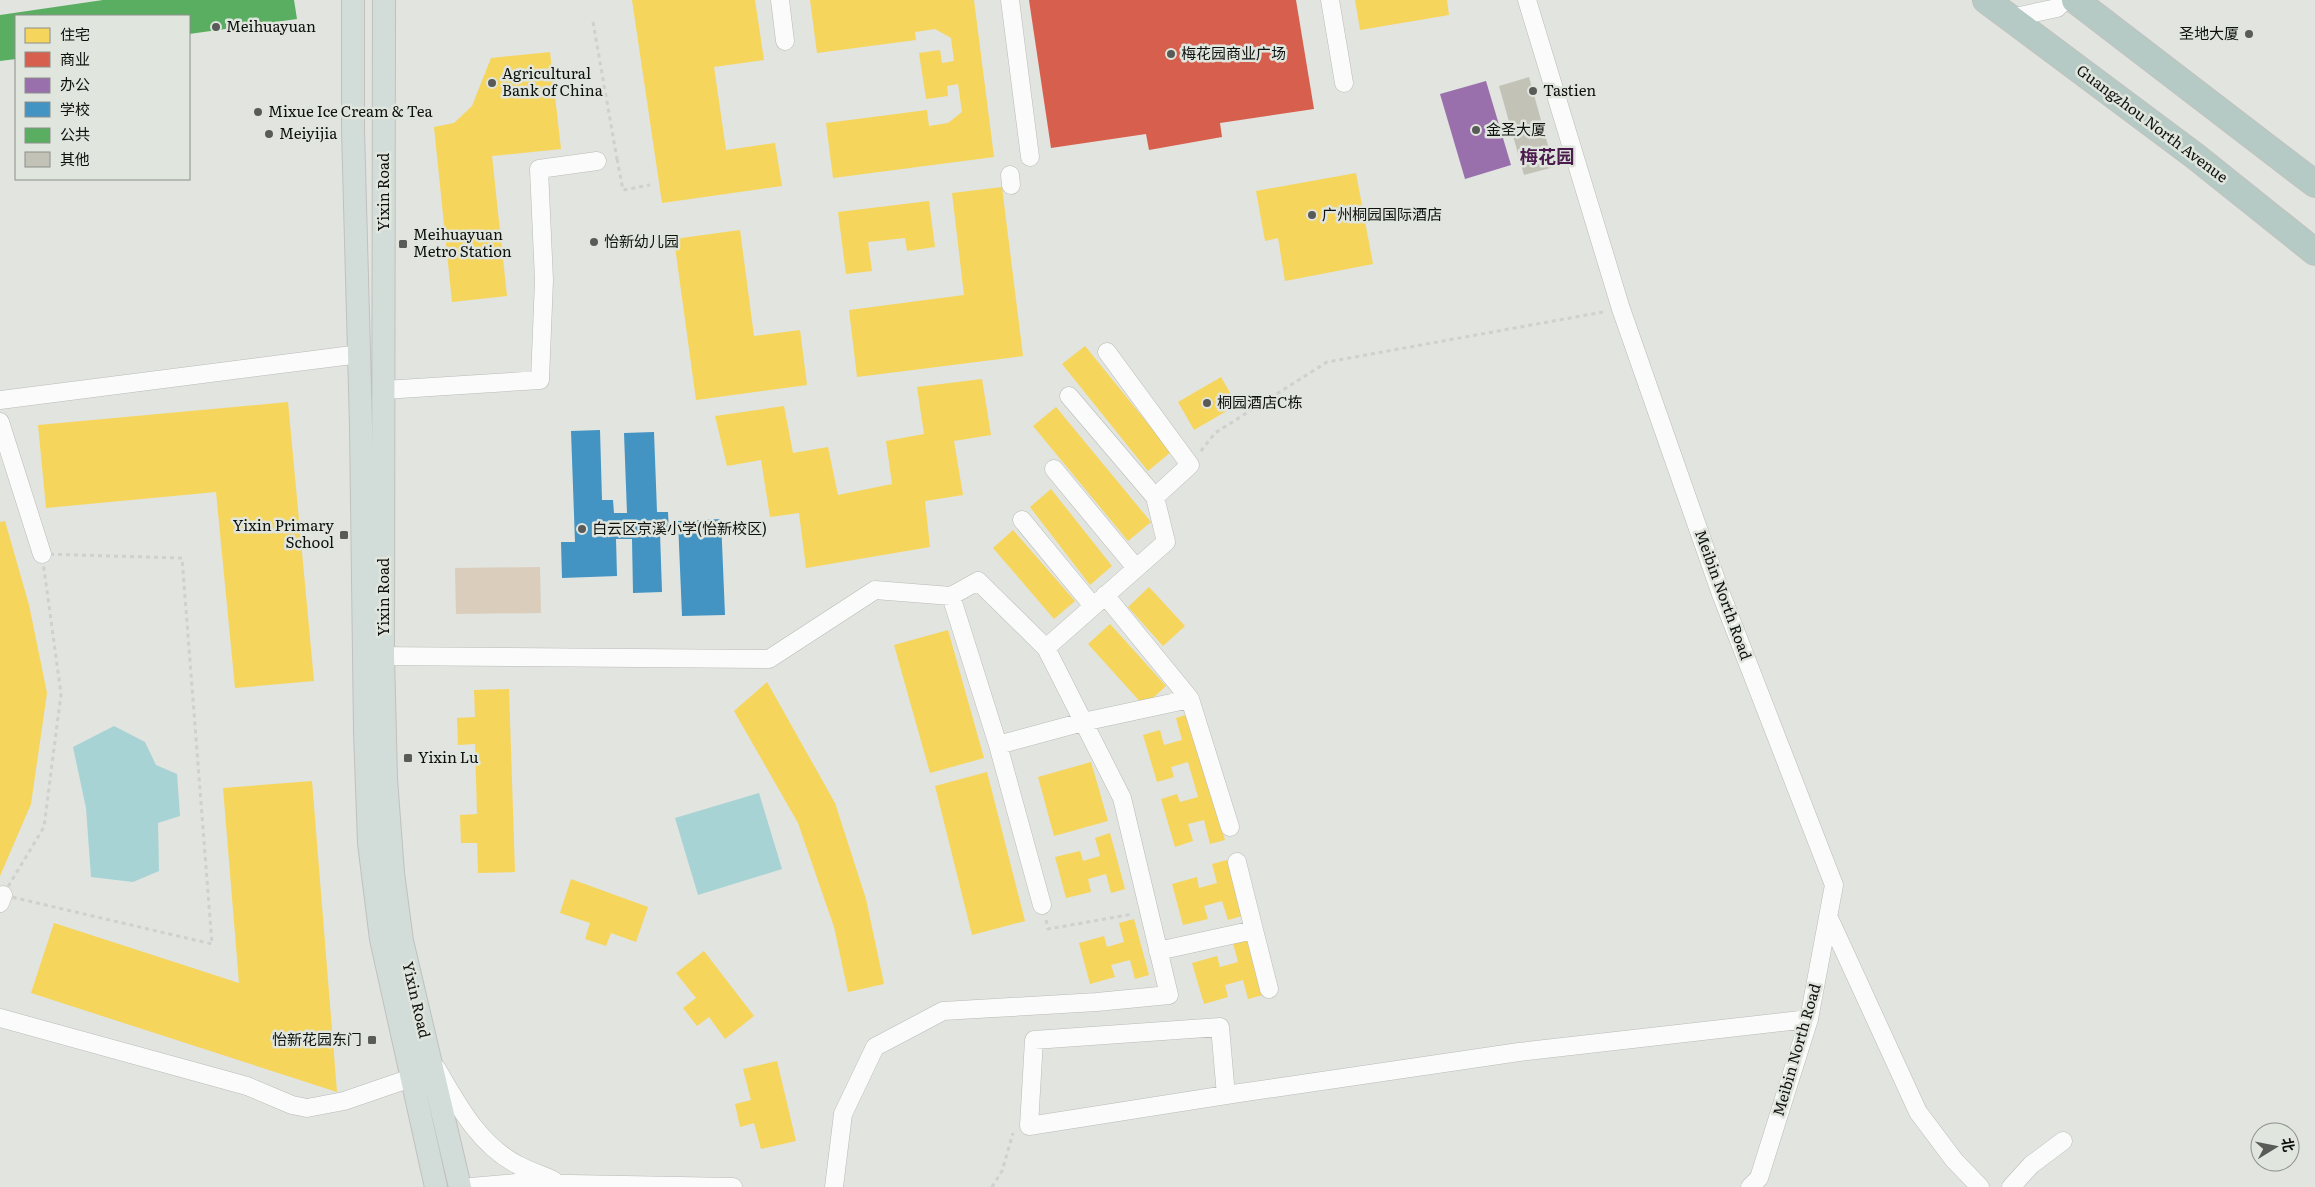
<svg xmlns="http://www.w3.org/2000/svg" width="2315" height="1187" font-family="Literata,'Noto Sans SC',serif">
<rect width="100%" height="100%" fill="#e1e4df"/>
<path fill="#dbcdbb" d="M540,567L541,613L456,614L455,568Z"/>
<path fill="#a7d3d4" d="M114,726L145,742L156,765L177,774L180,816L158,823L159,871L133,882L91,877L86,808L73,747Z
M759,793L782,869L698,895L675,818Z"/>
<path fill="#f6d55c" d="M632,0H755L764,60L714,67L726,150L775,143L782,186L662,203Z
M810,0H974L994,157L833,178L826,123L927,110L929,126L948,123L962,112L958,84L947,86L948,96L926,99L919,53L940,50L942,63L954,61L951,38L935,29L915,32L916,40L817,53Z
M1355,0H1447L1449,15L1360,30Z
M550,52L561,149L492,156L507,296L452,302L434,127L454,123L472,106L491,58Z
M1356,173L1373,264L1285,281L1278,238L1265,241L1256,191Z
M1002,187L1023,356L857,377L849,310L964,295L952,193Z
M929,201L935,247L907,251L905,238L868,242L872,271L846,274L838,212Z
M740,230L754,336L800,330L807,385L696,400L674,239Z
M1085,346L1171,452L1148,471L1062,364Z
M1221,377L1237,405L1194,430L1178,402Z
M982,379L991,435L954,441L963,495L925,501L930,547L806,568L799,513L770,517L761,460L727,466L715,416L784,406L793,453L828,447L838,495L892,484L886,441L924,434L917,387Z
M288,402L314,681L235,688L216,492L46,508L38,425Z
M1056,407L1151,522L1128,541L1033,426Z
M1051,489L1112,566L1090,585L1030,507Z
M5,521L29,605L47,693L31,804L0,876V522Z
M1013,530L1075,601L1054,619L993,548Z
M1149,587L1185,626L1163,646L1128,607Z
M1110,624L1166,686L1144,706L1088,644Z
M948,630L984,758L930,773L894,645Z
M767,682L835,803L866,899L884,984L848,992L834,927L798,823L734,711Z
M509,689L515,872L478,873L477,843H461L460,815L477,814L475,744L458,745L457,718L475,717L474,690Z
M1189,714L1225,840L1210,844L1204,820L1188,824L1193,841L1175,847L1161,799L1177,794L1180,802L1198,797L1188,762L1171,767L1174,777L1157,782L1143,735L1160,730L1164,745L1182,740L1176,718Z
M1091,762L1108,821L1054,836L1038,777Z
M987,772L1025,921L972,935L935,786Z
M312,781L337,1092L31,993L54,923L239,983L223,788Z
M1110,833L1125,889L1111,893L1106,874L1088,879L1091,892L1066,898L1055,857L1080,851L1083,861L1100,856L1095,838Z
M1227,860L1242,916L1228,920L1222,901L1204,906L1208,919L1183,925L1172,884L1197,877L1199,888L1217,883L1212,864Z
M571,879L648,907L636,942L611,933L606,946L585,939L590,923L560,913Z
M1134,919L1149,975L1135,979L1130,960L1111,965L1115,977L1090,984L1079,943L1104,936L1107,947L1124,942L1119,923Z
M1247,939L1263,995L1248,999L1243,980L1225,985L1228,997L1204,1004L1192,963L1217,956L1220,967L1238,962L1233,943Z
M704,951L754,1016L725,1039L709,1017L697,1026L683,1008L696,998L676,973Z
M777,1061L796,1141L761,1149L754,1123L740,1127L735,1104L751,1100L743,1069Z"/>
<path fill="#d6604d" d="M1029,0H1296L1314,109L1220,123L1222,137L1149,150L1146,134L1051,148Z"/>
<path fill="#9970ab" d="M1486,81L1511,165L1465,179L1440,94Z"/>
<path fill="#4393c3" d="M600,430L602,500H613L614,513H627L624,433L654,432L657,512H668L669,533H660L662,592L633,593L632,539H616L617,576L562,578L561,542H575L571,431Z
M721,519L725,615L682,616L678,521Z"/>
<path fill="#5aae61" d="M103,0H294L297,19L189,34V16H16V59L0,61V15Z"/>
<path fill="#c2c2b7" d="M1529,77L1554,167L1524,175L1499,86Z"/>
<g fill="none" stroke-linecap="round" stroke-linejoin="round">
<defs>
<path id="minor" d="M780,0L785,41
M1010,0L1030,157
M1330,0L1344,83
M1527,0L1621,309L1721,594L1834,885L1809,1019L1759,1178L1750,1187
M2010,18L2057,8L2065,0
M1010,175L1011,185
M384,390L540,380L544,280L539,169L597,161
M1069,396L1155,497
M0,400L360,354
M0,422L42,554
M1054,469L1136,568
M1022,520L1093,606
M951,596L998,745L1083,722L1190,699L1105,595
M1046,648L1166,542L1155,497L1190,465L1107,352
M372,656L769,659L875,590L951,596L978,581L1046,648L1122,798L1169,995L1097,1002L943,1011L875,1047L843,1114L834,1187
M1190,699L1230,827
M998,745L1042,905
M0,903L3,895
M1829,918L1918,1112L1954,1160L1980,1187
M1254,930L1269,989
M1158,951L1254,930L1237,862
M0,1018L247,1086L292,1105L307,1108L344,1101L411,1078
M437,1069C458,1105 479,1145 518,1165C529,1171 542,1175 553,1180
M1226,1095L1220,1027L1034,1040L1029,1126L1226,1095L1519,1052L1809,1019
M471,1187L516,1183L733,1187
M2011,1187L2031,1165L2063,1141"/>
<path id="major" d="M353,0V130L361,426L365,731L369,843L381,939L436,1187
M384,0L383,656L386,779L393,873L402,941L460,1187"/>
<path id="highway" d="M1986,0L2195,156L2315,252
M2075,0L2315,184"/>
</defs>
<use href="#minor" stroke="#b9bbb7" stroke-width="19"/>
<use href="#major" stroke="#c0c1bf" stroke-width="24"/>
<use href="#highway" stroke="#c0c1bf" stroke-width="28"/>
<path stroke="#cfd0cf" stroke-width="3" stroke-dasharray="4 4" stroke-linecap="butt" d="M593,22L617,159
M617,159L623,190L650,185
M1201,451L1215,433L1327,362L1603,312
M42,554L182,558L212,944L3,895L44,827L61,694Z
M1046,920L1048,929L1133,914
M992,1187L1002,1171L1013,1133"/>
<use href="#minor" stroke="#fafbfa" stroke-width="18"/>
<use href="#major" stroke="#d2ddda" stroke-width="22"/>
<use href="#highway" stroke="#b6cac5" stroke-width="26"/>
</g>
<g fill="#585b57" stroke="#e0e5de" stroke-width="2">
<circle cx="216" cy="27" r="5"/>
<circle cx="2249" cy="34" r="5"/>
<circle cx="1171" cy="54" r="5"/>
<circle cx="492" cy="83" r="5"/>
<circle cx="1533" cy="91" r="5"/>
<circle cx="258" cy="112" r="5"/>
<circle cx="1476" cy="130" r="5"/>
<circle cx="269" cy="134" r="5"/>
<circle cx="1312" cy="215" r="5"/>
<circle cx="594" cy="242" r="5"/>
<rect x="398" y="239" width="10" height="10" rx="2.5"/>
<circle cx="1207" cy="403" r="5"/>
<circle cx="582" cy="529" r="5"/>
<rect x="339" y="530" width="10" height="10" rx="2.5"/>
<rect x="403" y="753" width="10" height="10" rx="2.5"/>
<rect x="367" y="1035" width="10" height="10" rx="2.5"/>
</g>
<g text-anchor="middle" stroke-width="5" stroke-linejoin="round" paint-order="stroke">
<g font-size="15" fill="#0f110e" stroke="#e0e5de" text-anchor="start">
<text x="226" y="32">Meihuayuan</text>
<text x="2239" y="39" text-anchor="end">圣地大厦</text>
<text x="1181" y="59">梅花园商业广场</text>
<text x="502" y="79">Agricultural<tspan x="502" dy="17">Bank of China</tspan></text>
<text x="1543" y="96">Tastien</text>
<text x="268" y="117">Mixue Ice Cream &amp; Tea</text>
<text x="1486" y="135">金圣大厦</text>
<text x="279" y="139">Meiyijia</text>
<text x="1322" y="220">广州桐园国际酒店</text>
<text x="413" y="240">Meihuayuan<tspan x="413" dy="17">Metro Station</tspan></text>
<text x="604" y="247">怡新幼儿园</text>
<text x="1217" y="408">桐园酒店C栋</text>
<text x="334" y="531" text-anchor="end">Yixin Primary<tspan x="334" dy="17">School</tspan></text>
<text x="592" y="534">白云区京溪小学(怡新校区)</text>
<text x="418" y="763">Yixin Lu</text>
<text x="362" y="1045" text-anchor="end">怡新花园东门</text>
</g>
<g font-size="15" fill="#0f110e" stroke="#e0e5de">
<text transform="translate(2152 124) rotate(37)" y="5">Guangzhou North Avenue</text>
<text transform="translate(384 192) rotate(-90)" y="5">Yixin Road</text>
<text transform="translate(1723 595) rotate(70)" y="5">Meibin North Road</text>
<text transform="translate(384 597) rotate(-90)" y="5">Yixin Road</text>
<text transform="translate(416 1000) rotate(77)" y="5">Yixin Road</text>
<text transform="translate(1797 1050) rotate(-74)" y="5">Meibin North Road</text>
</g>
<g font-size="18" font-weight="bold" fill="#4a1b4c" stroke="#e0e5de">
<text x="1547" y="163">梅花园</text>
</g>
</g>
<rect x="15" y="15" width="175" height="165" fill="#e0e5de" stroke="#8c908b"/>
<rect x="25" y="28" width="25" height="15" fill="#f6d55c" stroke="#8c908b"/>
<text x="60" y="40" font-size="15" fill="#0f110e">住宅</text>
<rect x="25" y="52" width="25" height="15" fill="#d6604d" stroke="#8c908b"/>
<text x="60" y="65" font-size="15" fill="#0f110e">商业</text>
<rect x="25" y="78" width="25" height="15" fill="#9970ab" stroke="#8c908b"/>
<text x="60" y="90" font-size="15" fill="#0f110e">办公</text>
<rect x="25" y="102" width="25" height="15" fill="#4393c3" stroke="#8c908b"/>
<text x="60" y="115" font-size="15" fill="#0f110e">学校</text>
<rect x="25" y="128" width="25" height="15" fill="#5aae61" stroke="#8c908b"/>
<text x="60" y="140" font-size="15" fill="#0f110e">公共</text>
<rect x="25" y="152" width="25" height="15" fill="#c2c2b7" stroke="#8c908b"/>
<text x="60" y="165" font-size="15" fill="#0f110e">其他</text>
<g transform="translate(2275 1147) rotate(80)"><circle r="24" fill="#e0e5de" stroke="#8c908b"/>
<path d="M0-4L9 19L0 12L-9 19Z" fill="#585b57"/>
<text y="-8" font-size="14" font-weight="bold" text-anchor="middle" fill="#0f110e">北</text>
</g>
</svg>
